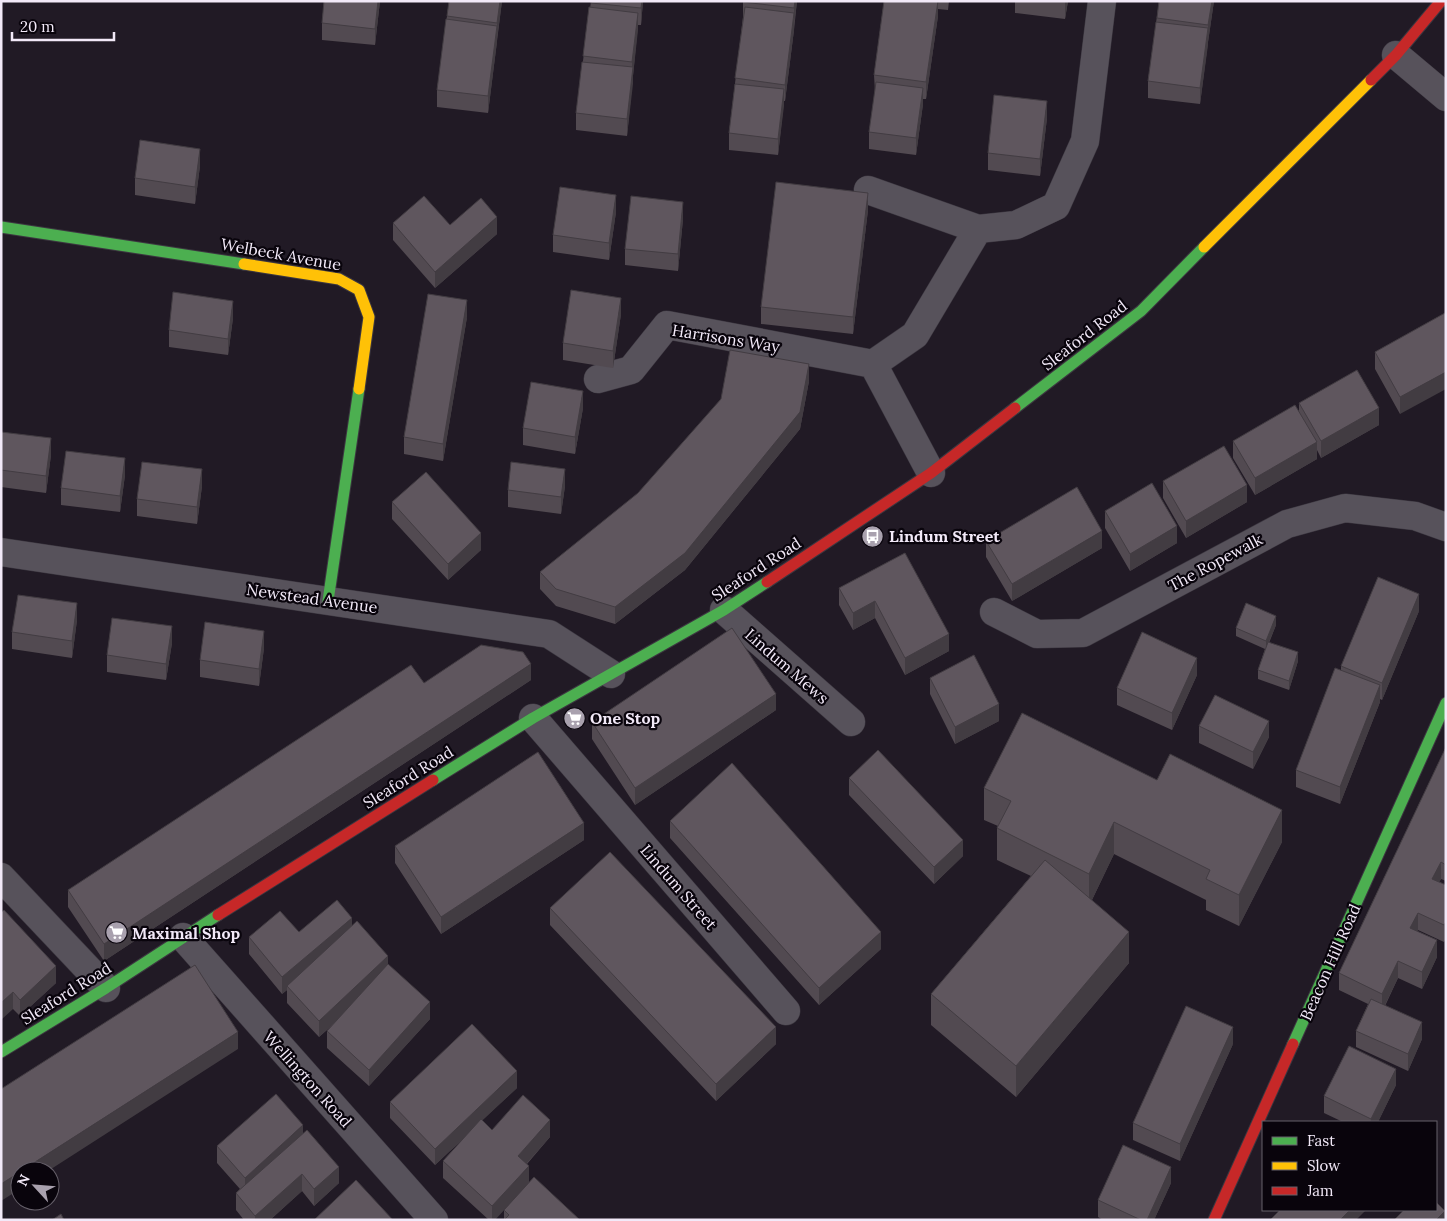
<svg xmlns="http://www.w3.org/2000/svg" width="1447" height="1221" font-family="Lora,serif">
<rect width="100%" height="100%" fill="#211a25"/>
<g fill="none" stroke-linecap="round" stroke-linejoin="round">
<defs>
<path id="street" d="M1396,55L1446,97
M868,190L978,229L915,335L873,364L931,473
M978,229L1016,225L1056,206L1085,141L1102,1
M598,379L631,370L667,325L873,364
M1,552L549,634L611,674
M724,610L851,722
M994,612L1037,634L1083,633L1287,524L1345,508L1415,516L1446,527
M533,718L786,1011
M1,877L106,988
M183,937L434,1220"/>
<path id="fast" d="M1,227L244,264
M1015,408L1141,311L1204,247
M328,601L359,389
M433,780L533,718L724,610L767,582
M1293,1044L1446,703
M1,1052L106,988L218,915"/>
<path id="slow" d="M1204,247L1371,80
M244,264L339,279L359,290L369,317L359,389"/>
<path id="jam" d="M1371,80L1396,55L1441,1
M767,582L931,473L1015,408
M218,915L433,780
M1214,1220L1293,1044"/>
</defs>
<use href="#street" stroke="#3c3740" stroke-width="29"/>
<use href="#fast" stroke="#3c3740" stroke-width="13"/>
<use href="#slow" stroke="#3c3740" stroke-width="13"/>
<use href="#jam" stroke="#3c3740" stroke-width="13"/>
<use href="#street" stroke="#57525b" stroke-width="28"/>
<use href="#fast" stroke="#4caf50" stroke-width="11"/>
<use href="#slow" stroke="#ffc107" stroke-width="11"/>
<use href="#jam" stroke="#c62828" stroke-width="11"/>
</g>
<path fill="#524a51" d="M324,1H380L375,45L322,40V23Z
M449,1H502L488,113L437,107V90Z
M591,1H643L641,25H638L627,136L576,130V113Z
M743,1H797L794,30L785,101H784L778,155L729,150V133L743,17Z
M884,1H949L948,10L938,9V16L926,99H923V104L916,155L869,149V132L875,92L874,75Z
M1015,1H1068L1065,19L1015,13Z
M1159,1H1214L1208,42L1200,104L1148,98V81Z
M1047,118L1040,176L988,170V153Z
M200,166L195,204L135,195V178Z
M868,210L853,334L761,324V307Z
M616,212L609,260L553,252V235Z
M683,219L678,271L625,265V249Z
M393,223L450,225L497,234L435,288L393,240Z
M1445,313L1400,414L1375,369V352Z
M621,314L613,368L563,360V343Z
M467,317L443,461L404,454V437Z
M233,318L228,355L169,347V330Z
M809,381L800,429L685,570L615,624L556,606L540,589V572Z
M1299,403L1379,425L1321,458L1317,450V459L1255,495L1233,458V441L1299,412Z
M583,408L575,454L523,445V428Z
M1,432L51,455L46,493L1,487Z
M125,475L120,512L61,505V488Z
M1163,481L1247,502L1186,538L1163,498Z
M202,486L197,524L137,516V499Z
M565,486L561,514L508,507V490Z
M392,502L481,550L448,580L392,519Z
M1105,511L1177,543L1130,571L1105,528Z
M986,541L1102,548L1012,601L986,557Z
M905,553L949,651L905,675L875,618L853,630L839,605V588Z
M1419,611L1382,700L1380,699V702L1340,804L1296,787V770L1341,670V666Z
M77,620L72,658L12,649V632Z
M1276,625L1269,643L1298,661L1289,690L1258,679V670L1265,649L1236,636V628Z
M172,643L166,680L107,672V655Z
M264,648L259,686L200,677V660Z
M1197,675L1172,730L1117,705V688Z
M930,678L999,721L955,744L930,694Z
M531,680L104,961L68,907V890L424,683Z
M776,710L635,805L592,739V722Z
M1199,726L1269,737L1253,769L1199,743Z
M1446,747V881L1441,879L1439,882L1446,885L1444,942L1418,930L1417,931L1437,957L1422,989L1398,978L1385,1006L1422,1039L1408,1071L1356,1047V1031L1368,1004L1339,990V973Z
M849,778L963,856L934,884L849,795Z
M1157,780L1282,842L1239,926L1206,910V900L1114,854L1092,900L1129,963L1016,1097L931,1025V994L1031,876L997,860V828L998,826L984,820V788Z
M670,821L881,949L819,1005L670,838Z
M584,840L441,934L395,863V846Z
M550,908L776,1044L716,1101L550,925Z
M1,913L56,983L20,1016L13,1009Z
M352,926L388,964L430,1019L369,1086L327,1048V1031L335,1023L319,1037L287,1003V990L282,994L249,954V937Z
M1233,1044L1180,1161L1133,1140V1123Z
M1396,1085L1378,1122H1343L1324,1113V1096Z
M517,1088L482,1120L492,1130L550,1137L527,1164L495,1220H489L443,1178V1161L466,1136L435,1165L390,1118V1102Z
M303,1133L339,1183L314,1206L302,1191L270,1220H244L236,1210V1193L240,1189L217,1163V1146Z
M1171,1183L1154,1220H1103L1098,1217V1200Z
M504,1210L580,1220H504Z"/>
<path fill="#423c42" d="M378,1H380L375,45V29Z
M500,1H502L497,39V23Z
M642,1H643L641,25V8Z
M795,1H797L794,25V8Z
M938,1V16L926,99V82Z
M1065,1H1068L1065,19Z
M1212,1H1214L1208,42V25Z
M638,13V30L633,76V84L627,136V119L632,71V62Z
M794,13V30L785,101V85Z
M497,26V42L488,113V96Z
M1208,28V45L1200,104V88Z
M923,88V104L916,155V138Z
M784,89V106L778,155V139Z
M1047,101V118L1040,176V159Z
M200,149V166L195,204V187Z
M868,193V210L853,334V317Z
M616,195V212L609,260V243Z
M683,202V219L678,271V254Z
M497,217V234L435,288V272Z
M621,298V314L613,368V351Z
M467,300V317L443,461V444Z
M233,301V318L228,355V339Z
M809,364V381L800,429L685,570L615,624V607Z
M1446,372V389L1400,414V397Z
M583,391V408L575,454V437Z
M1379,408V425L1321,458V441Z
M51,438V455L46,493V476Z
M1317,442V459L1255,495V478Z
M125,458V475L120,512V496Z
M202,469V486L197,524V507Z
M565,469V486L561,514V497Z
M1247,485V502L1186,538V521Z
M1177,526V543L1130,571V554Z
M1102,531V548L1012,601V584Z
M481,533V550L448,580V564Z
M1419,594V611L1382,700V683Z
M875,601V618L853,630V613Z
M77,603V620L72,658V641Z
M1276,616V625L1266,649V641Z
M172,626V643L166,680V664Z
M264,631V648L259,686V669Z
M949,634V651L905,675V658Z
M1298,652V661L1289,690V681Z
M1197,658V675L1172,730V713Z
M531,664V680L104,961V944Z
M1380,685V702L1340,804V787Z
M776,694V710L635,805V788Z
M999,704V721L955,744V727Z
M1269,721V737L1253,769V752Z
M1282,810V842L1239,926V895Z
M1114,822V854L1089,906V874Z
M584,823V840L441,934V917Z
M963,840V856L934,884V867Z
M1441,862V879L1432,896V879Z
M1418,913V930L1410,945V928Z
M352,918V935L287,986V990L282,994V977Z
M1446,922V939L1444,942V925Z
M881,932V949L819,1005V988Z
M1129,932V963L1016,1097V1066Z
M1437,940V957L1422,989V972Z
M388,956V973L319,1037V1021Z
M1398,961V978L1382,1011V994Z
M56,966V983L20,1016V1000Z
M13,992V1009L1,1020V1003Z
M430,1002V1019L369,1086V1070Z
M1422,1022V1039L1408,1071V1054Z
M776,1027V1044L716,1101V1084Z
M1233,1027V1044L1180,1161V1144Z
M238,1032V1049L48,1171H21Z
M1396,1069V1085L1378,1122H1371V1119Z
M517,1071V1088L435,1165V1149Z
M550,1120V1137L518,1173V1156Z
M303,1125V1142L245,1195V1178Z
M529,1166V1183L495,1220H492V1206Z
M339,1167V1183L314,1206V1189Z
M1171,1167V1183L1154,1220H1147Z
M20,1172V1189L1,1201V1184Z
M302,1174V1191L270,1220H255V1216Z
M1350,1210H1366L1356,1220H1340Z
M1445,1211V1220H1436Z"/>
<path fill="#5f565e" stroke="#423c42" d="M324,1H378L375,29L322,23Z
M449,1H500L497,23L447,16Z
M591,1H642L641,8L591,3Z
M743,1H795L794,8L743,2Z
M884,1H938L926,82L874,75Z
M1159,1H1212L1208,25L1157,18Z
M589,7L638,13L632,62L583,56Z
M745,7L794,13L785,85L735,78Z
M446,19L497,26L488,96L437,90Z
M1156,22L1208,28L1200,88L1148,81Z
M582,62L633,67L627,119L576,113Z
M876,82L923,88L916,138L869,132Z
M735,84L784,89L778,139L729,133Z
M994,95L1047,101L1040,159L988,153Z
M140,140L200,149L195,187L135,178Z
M776,182L868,193L853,317L761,307Z
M560,187L616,195L609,243L553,235Z
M424,196L450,225L481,198L497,217L435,272L393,223Z
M631,196L683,202L678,254L625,249Z
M571,290L621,298L613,351L563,343Z
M173,292L233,301L228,339L169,330Z
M428,294L467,300L443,444L404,437Z
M1445,313L1446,315V372L1400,397L1375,352Z
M730,350L809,364L800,412L685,553L615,607L556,589L540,572L638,493L721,399Z
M1357,370L1379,408L1321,441L1299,403Z
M531,382L583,391L575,437L523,428Z
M1295,405L1317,442L1255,478L1233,441Z
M1,432L51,438L46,476L1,470Z
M1224,446L1247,485L1186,521L1163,481Z
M66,451L125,458L120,496L61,488Z
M142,462L202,469L197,507L137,499Z
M511,462L565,469L561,497L508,490Z
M426,472L481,533L448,564L392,502Z
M1152,483L1177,526L1130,554L1105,511Z
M1077,487L1102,531L1012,584L986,541Z
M905,553L949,634L905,658L875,601L853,613L839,588Z
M1378,577L1419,594L1382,683L1341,666Z
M18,595L77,603L72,641L12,632Z
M1246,603L1276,616L1266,641L1236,628Z
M112,618L172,626L166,664L107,655Z
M205,622L264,631L259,669L200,660Z
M732,628L776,694L635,788L592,722Z
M1142,632L1197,658L1172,713L1117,688Z
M1268,642L1298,652L1289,681L1258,670Z
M481,645L523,652L531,664L104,944L68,890L411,665L424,683Z
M974,655L999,704L955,727L930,678Z
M1335,668L1380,685L1340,787L1296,770Z
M1215,695L1269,721L1253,752L1199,726Z
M1022,713L1157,780L1170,754L1282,810L1239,895L1206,879L1210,870L1114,822L1089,874L997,828L1011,801L984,788Z
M1446,747V865L1441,862L1432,879L1446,885V922L1444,925L1418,913L1410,928L1437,940L1422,972L1398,961L1382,994L1339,973Z
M878,750L963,840L934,867L849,778Z
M538,752L584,823L441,917L395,846Z
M732,763L881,932L819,988L670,821Z
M610,852L776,1027L716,1084L550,908Z
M1045,860L1129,932L1016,1066L931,994Z
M337,900L352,918L282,977L249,937L280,911L299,932Z
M4,910L56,966L20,1000L13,992L1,1003V913Z
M357,921L388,956L319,1021L287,986Z
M388,964L430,1002L369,1070L327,1031Z
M195,965L238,1032L21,1171H20V1172L1,1184V1089Z
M1371,999L1422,1022L1408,1054L1356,1031Z
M1186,1006L1233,1027L1180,1144L1133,1123Z
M472,1024L517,1071L435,1149L390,1102Z
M1349,1046L1396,1069L1371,1119L1324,1096Z
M276,1094L303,1125L245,1178L217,1146Z
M523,1095L550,1120L518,1156L529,1166L492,1206L443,1161L481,1119L492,1130Z
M307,1130L339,1167L314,1189L302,1174L255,1216L236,1193Z
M1123,1145L1171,1167L1147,1220H1141L1098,1200Z
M534,1177L580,1220H504L509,1215L504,1210Z
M356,1180L393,1220H314Z
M1436,1202L1445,1211L1436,1220H1394L1404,1210H1436Z
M1280,1210H1350L1340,1220H1270Z
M61,1214L64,1220H52Z"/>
<defs>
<symbol id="bus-disc" viewBox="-11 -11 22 22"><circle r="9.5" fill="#a9a1ae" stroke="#09040c"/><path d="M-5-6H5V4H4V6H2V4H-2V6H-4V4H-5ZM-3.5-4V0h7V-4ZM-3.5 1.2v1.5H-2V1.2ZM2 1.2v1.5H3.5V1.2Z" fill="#fff"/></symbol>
<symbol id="supermarket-disc" viewBox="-11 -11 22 22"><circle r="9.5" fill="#a9a1ae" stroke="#09040c"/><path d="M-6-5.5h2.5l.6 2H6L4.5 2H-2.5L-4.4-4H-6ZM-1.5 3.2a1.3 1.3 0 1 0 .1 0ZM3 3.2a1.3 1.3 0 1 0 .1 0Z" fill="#fff"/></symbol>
</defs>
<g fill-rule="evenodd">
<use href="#bus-disc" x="860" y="524" width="25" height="25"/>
<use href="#supermarket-disc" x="562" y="706" width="25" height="25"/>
<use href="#supermarket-disc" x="104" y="920" width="25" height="25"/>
</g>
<g text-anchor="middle" stroke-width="4.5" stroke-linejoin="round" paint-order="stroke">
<g font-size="16" fill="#f2e9f8" stroke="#09040c">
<text transform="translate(281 254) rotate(10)" y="6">Welbeck Avenue</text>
<text transform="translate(1084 335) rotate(-38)" y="6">Sleaford Road</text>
<text transform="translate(726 338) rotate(9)" y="6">Harrisons Way</text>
<text transform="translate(1215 562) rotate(-28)" y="6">The Ropewalk</text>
<text transform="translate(756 569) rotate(-33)" y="6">Sleaford Road</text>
<text transform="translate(312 598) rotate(8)" y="6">Newstead Avenue</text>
<text transform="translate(787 666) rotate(41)" y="6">Lindum Mews</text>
<text transform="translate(408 777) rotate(-32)" y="6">Sleaford Road</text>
<text transform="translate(679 887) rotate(49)" y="6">Lindum Street</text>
<text transform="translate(1330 962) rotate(-66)" y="6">Beacon Hill Road</text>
<text transform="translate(66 993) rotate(-32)" y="6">Sleaford Road</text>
<text transform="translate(308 1079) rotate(48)" y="6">Wellington Road</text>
</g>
<g font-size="16" font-weight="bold" fill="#f2e9f8" stroke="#09040c" text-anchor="start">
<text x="889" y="542">Lindum Street</text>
<text x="590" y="724">One Stop</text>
<text x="132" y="939">Maximal Shop</text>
</g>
</g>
<rect width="1447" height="1221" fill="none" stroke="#f2e9f8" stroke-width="5"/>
<rect x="1262" y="1121" width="175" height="90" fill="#09040c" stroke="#66606a"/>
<rect x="1272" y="1137" width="25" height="8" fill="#4caf50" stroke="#66606a"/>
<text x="1307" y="1146" font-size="15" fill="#f2e9f8">Fast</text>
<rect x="1272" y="1162" width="25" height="8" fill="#ffc107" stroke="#66606a"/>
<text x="1307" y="1171" font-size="15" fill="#f2e9f8">Slow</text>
<rect x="1272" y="1187" width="25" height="8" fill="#c62828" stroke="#66606a"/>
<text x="1307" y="1196" font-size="15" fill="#f2e9f8">Jam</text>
<g transform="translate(35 1186) rotate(296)"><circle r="24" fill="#09040c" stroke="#66606a"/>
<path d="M0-4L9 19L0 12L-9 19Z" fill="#a9a1ae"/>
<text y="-8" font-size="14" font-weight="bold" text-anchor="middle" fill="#f2e9f8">N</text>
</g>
<path d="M12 32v8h102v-8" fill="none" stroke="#f2e9f8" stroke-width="2.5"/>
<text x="20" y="32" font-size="15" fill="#f2e9f8" stroke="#09040c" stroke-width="4" paint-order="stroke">20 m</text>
</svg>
